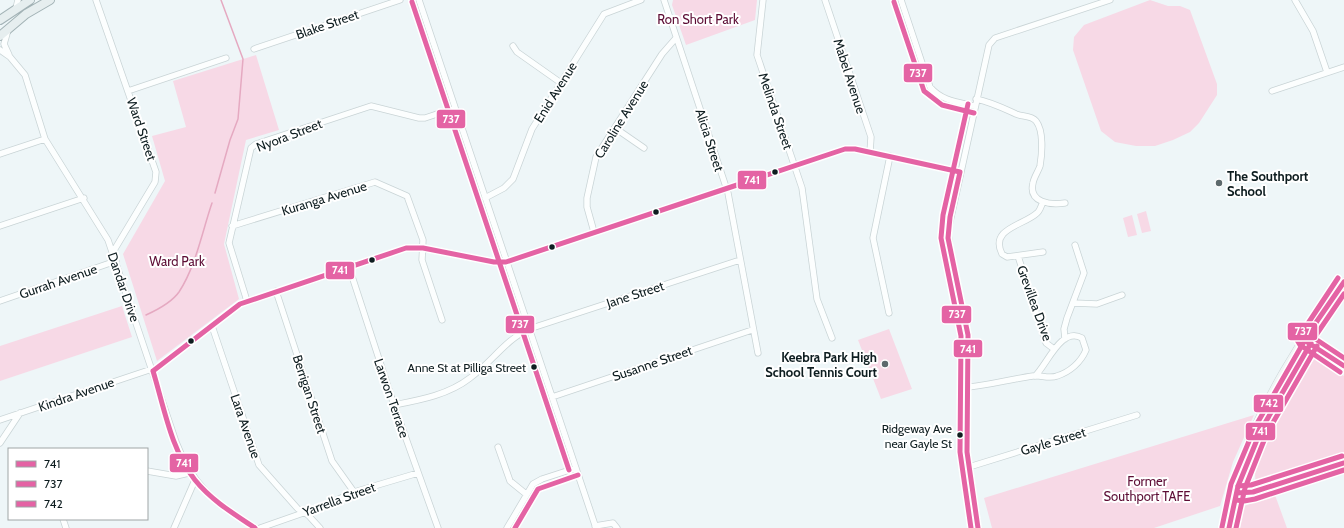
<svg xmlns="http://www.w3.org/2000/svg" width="1344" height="528" font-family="Cabin,sans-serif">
<rect width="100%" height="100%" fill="#eef6f8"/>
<path fill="#f7d9e6" d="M673,0H757L755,20L686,45L672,5Z
M1150,0L1168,6H1180L1190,10L1217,84V95L1199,123L1190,132L1173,140L1155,146H1136L1115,142L1101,131L1073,50L1074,37L1084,25Z
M256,55L279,130L246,140L224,244L239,299L157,361L123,254L165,181L152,136L186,127L173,81Z
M1146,211L1151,231L1142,233L1137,214Z
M1132,215L1137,235L1128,237L1123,218Z
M122,306L132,337L0,381V346Z
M889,329L912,389L881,399L858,340Z
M1315,358L1344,376V452L1256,483C1248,449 1296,386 1315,358Z
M1254,415L1233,462L1220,506L1154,528H992L984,498Z
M1275,495L1287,528H1240L1244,506Z"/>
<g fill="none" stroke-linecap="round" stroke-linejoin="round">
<path stroke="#e5a9c1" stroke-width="1.5" d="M215,193L230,140L238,119L243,59L221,0
M146,315C157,310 172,302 179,292C196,266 202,232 212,203"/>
<defs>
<path id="minor" d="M96,0L156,172L155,182L113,252
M419,0L596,528
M664,0L728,193L758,353
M763,0L757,55L802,188L817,299L832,338
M825,0L871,137L870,152
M901,0L930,87C942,101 957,102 975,106
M1295,0L1313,31L1327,72
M16,8L18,0
M8,30L4,44L9,55
M513,46L517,52L561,83
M254,49L400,0
M0,50L10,57L25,75L45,139L108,240L176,442C194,489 215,501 255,528
M128,91L226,58
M1272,91L1344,67
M976,99C991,102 1003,108 1016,114C1023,117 1031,115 1036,121C1044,131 1042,154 1040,166C1038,172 1034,177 1033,183C1028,203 1051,205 1065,203
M615,128L644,148
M0,154L45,139
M485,198L504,188L513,179L532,129L604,14L641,0
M1043,202C1041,206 1040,211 1037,213C1025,225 989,228 1002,254L1007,257L1043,252
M0,226L84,198
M232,226L375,182L407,196L423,240L422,260L442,320
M594,232L587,207V198L596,157L662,54L676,38
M1018,256L1046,343L1054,349
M349,267L394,405L438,528
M276,291L332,461L354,492
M0,301L116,261
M247,301L229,243L251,148L256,144L371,106L419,118H425L455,108
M1074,303L1097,304L1122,295
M889,313L873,238L890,156
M212,326L259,465L298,509L308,515L320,528
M1065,339L1064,329L1067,318L1084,273L1075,245
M153,371L240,304L406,248H423L494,262H506L845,149H855L960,172
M969,387C990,385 1011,379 1033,376C1041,375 1049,379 1057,376C1070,372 1081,362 1086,350L1082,338C1061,326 1047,365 1035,376
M552,397L752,330
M394,405C420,400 448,395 470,378C491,363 505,340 529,329L740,260
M0,420L152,369
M0,443L20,413
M498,447L510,481L526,494
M969,467L1137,415
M147,471L176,476L189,473
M1237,493L1243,494L1253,492L1344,463
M63,519L66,528
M595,526L613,523L617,528
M174,528L195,480
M260,528L326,505L354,492L418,473
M507,528L533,484L542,479L576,468
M978,528L967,452L968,335L951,261L948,231L989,45L995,38L1110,0"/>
<path id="secondary" d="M1241,480L1261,430L1319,329L1344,293
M1229,528C1233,508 1236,487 1241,468C1256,408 1306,331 1344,282"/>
<path id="primary" d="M0,20L30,0
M0,36L26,14L50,0"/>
</defs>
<use href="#minor" stroke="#c9d4d6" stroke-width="7"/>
<use href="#secondary" stroke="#c9d4d6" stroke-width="8"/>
<use href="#primary" stroke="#a2b2b5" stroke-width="10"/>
<use href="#minor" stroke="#fcfefe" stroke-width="5.5"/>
<use href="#secondary" stroke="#f1f5f6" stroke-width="7"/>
<use href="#primary" stroke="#e6eeef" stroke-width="8"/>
<defs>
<path id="bus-1" d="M960,172L950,217L948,238L968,335L967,452L978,528
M1344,282L1304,340L1344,366
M153,371L240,304L406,248H423L494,262H506L845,149H855L960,172
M153,371C164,407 171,450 195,480C211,500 234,514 255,528
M1237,493L1253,492L1344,463
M1229,528L1238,486L1261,430L1311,343"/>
<path id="bus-2" d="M412,2L569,470
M894,2L924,91L942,105L974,113
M968,104L943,215L941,238L961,336L960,452L971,528
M1338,278L1297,340L1300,345L1340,372
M1236,500L1244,501L1255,499L1344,470
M515,528L538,489L578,475
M1236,528L1245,488L1267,433L1317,346"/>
<path id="bus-3" d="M1344,294L1314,338L1344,358
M1238,486L1251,485L1342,456
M1222,527L1231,484L1255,427L1305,340"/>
</defs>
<use href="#bus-1" stroke="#fff" stroke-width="8"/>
<use href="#bus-2" stroke="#fff" stroke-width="8"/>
<use href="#bus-3" stroke="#fff" stroke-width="8"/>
<use href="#bus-1" stroke="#e463a4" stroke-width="5"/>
<use href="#bus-2" stroke="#e463a4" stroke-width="5"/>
<use href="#bus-3" stroke="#e463a4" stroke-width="5"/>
</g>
<g fill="#0e1d20" stroke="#fff" stroke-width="1.5">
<circle cx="775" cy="172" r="3.5"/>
<circle cx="656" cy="212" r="3.5"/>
<circle cx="552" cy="247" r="3.5"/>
<circle cx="372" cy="260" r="3.5"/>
<circle cx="191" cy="341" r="3.5"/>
<circle cx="534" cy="367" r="3.5"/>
<circle cx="960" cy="435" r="3.5"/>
</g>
<g fill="#5c696c" stroke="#fff" stroke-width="1.5">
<circle cx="1219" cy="183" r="4"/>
<circle cx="885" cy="364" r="4"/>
</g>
<g text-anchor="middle" stroke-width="4" stroke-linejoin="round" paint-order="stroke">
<g font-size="12" fill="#0e1d20" stroke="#fff" text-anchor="end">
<text x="526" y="372">Anne St at Pilliga Street</text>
<text x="952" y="433">Ridgeway Ave<tspan x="952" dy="15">near Gayle St</tspan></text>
</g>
<g font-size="13" fill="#5d0d35" stroke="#fff">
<text x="698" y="24">Ron Short Park</text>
<text x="177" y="266">Ward Park</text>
<text x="1147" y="486">Former<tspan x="1147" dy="15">Southport TAFE</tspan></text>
</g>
<g font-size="13" fill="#0e1d20" stroke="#fff">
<text transform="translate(327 24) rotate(-19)" y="5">Blake Street</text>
<text transform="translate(850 76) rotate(72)" y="5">Mabel Avenue</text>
<text transform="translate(555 92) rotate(-58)" y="5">Enid Avenue</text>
<text transform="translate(776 111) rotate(71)" y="5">Melinda Street</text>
<text transform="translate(621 119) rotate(-58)" y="5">Caroline Avenue</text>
<text transform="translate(142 129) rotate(71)" y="5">Ward Street</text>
<text transform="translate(289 135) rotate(-21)" y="5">Nyora Street</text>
<text transform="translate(710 140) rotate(72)" y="5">Alicia Street</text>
<text transform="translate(324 198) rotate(-17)" y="5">Kuranga Avenue</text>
<text transform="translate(58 281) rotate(-19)" y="5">Gurrah Avenue</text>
<text transform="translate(124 287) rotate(71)" y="5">Dandar Drive</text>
<text transform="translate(635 294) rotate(-18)" y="5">Jane Street</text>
<text transform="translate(1035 303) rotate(70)" y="5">Grevillea Drive</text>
<text transform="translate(652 363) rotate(-19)" y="5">Susanne Street</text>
<text transform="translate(76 394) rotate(-19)" y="5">Kindra Avenue</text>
<text transform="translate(310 394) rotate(72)" y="5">Berrigan Street</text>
<text transform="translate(392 398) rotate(71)" y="5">Larwon Terrace</text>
<text transform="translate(246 426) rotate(71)" y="5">Lara Avenue</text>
<text transform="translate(1053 441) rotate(-17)" y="5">Gayle Street</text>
<text transform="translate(339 499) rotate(-20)" y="5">Yarrella Street</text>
</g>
<g font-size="13" font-weight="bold" fill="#0e1d20" stroke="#fff" text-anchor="start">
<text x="1227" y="181">The Southport<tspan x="1227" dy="15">School</tspan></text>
<text x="877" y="362" text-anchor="end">Keebra Park High<tspan x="877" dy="15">School Tennis Court</tspan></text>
</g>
</g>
<g stroke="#fff" stroke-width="1.5">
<rect x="903" y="63" width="30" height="20" rx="4" fill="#e463a4"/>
<rect x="436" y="109" width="30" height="20" rx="4" fill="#e463a4"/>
<rect x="737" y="170" width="30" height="20" rx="4" fill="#e463a4"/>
<rect x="325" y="261" width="30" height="19" rx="4" fill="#e463a4"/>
<rect x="941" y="305" width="31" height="19" rx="4" fill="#e463a4"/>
<rect x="505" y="315" width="30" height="19" rx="4" fill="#e463a4"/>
<rect x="1287" y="322" width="31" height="19" rx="4" fill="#e463a4"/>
<rect x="953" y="339" width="30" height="19" rx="4" fill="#e463a4"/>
<rect x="1253" y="394" width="31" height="19" rx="4" fill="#e463a4"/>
<rect x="1245" y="422" width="31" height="19" rx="4" fill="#e463a4"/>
<rect x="169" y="453" width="30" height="20" rx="4" fill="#e463a4"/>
</g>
<g font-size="11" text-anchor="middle" font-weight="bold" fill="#fff">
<text x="918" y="77">737</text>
<text x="451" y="123">737</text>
<text x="752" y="184">741</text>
<text x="340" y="274">741</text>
<text x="957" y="318">737</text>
<text x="520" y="328">737</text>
<text x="1303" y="335">737</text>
<text x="968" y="353">741</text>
<text x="1269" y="407">742</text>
<text x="1260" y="435">741</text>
<text x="184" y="467">741</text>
</g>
<rect x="8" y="448" width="140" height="72" fill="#ffffff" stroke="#9fa5a6"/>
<rect x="16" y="461" width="20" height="6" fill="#e463a4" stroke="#9fa5a6"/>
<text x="44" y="468" font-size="12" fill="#0e1d20">741</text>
<rect x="16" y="481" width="20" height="6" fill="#e463a4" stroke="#9fa5a6"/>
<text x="44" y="488" font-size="12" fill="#0e1d20">737</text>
<rect x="16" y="501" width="20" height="6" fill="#e463a4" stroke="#9fa5a6"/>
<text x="44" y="508" font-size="12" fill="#0e1d20">742</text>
</svg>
